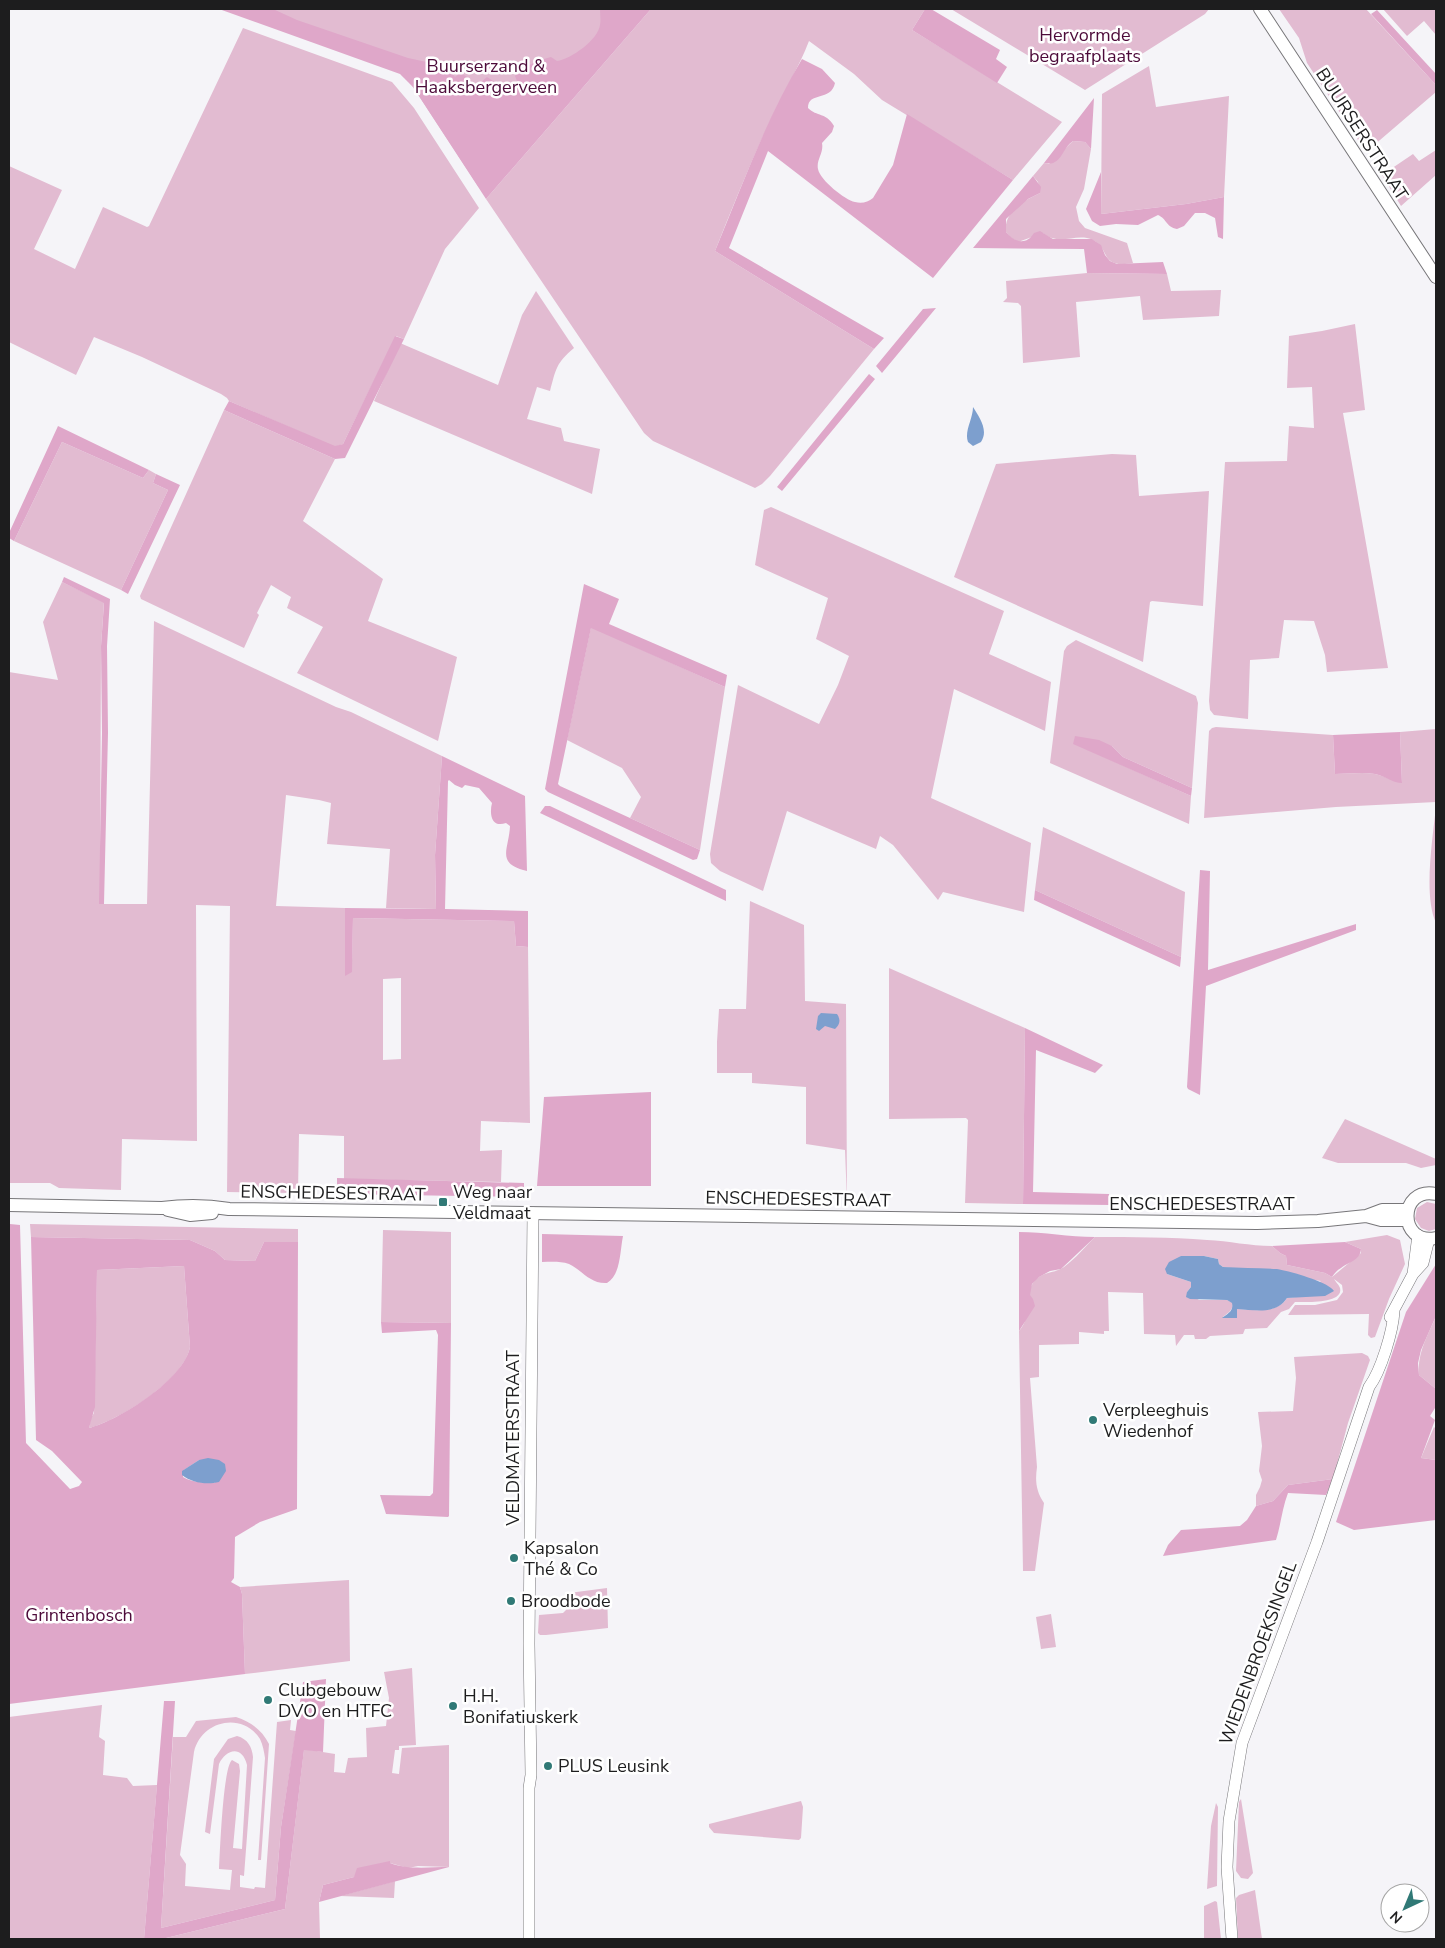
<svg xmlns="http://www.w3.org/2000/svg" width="1445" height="1948" font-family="'Nunito Sans',sans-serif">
<rect width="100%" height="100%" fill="#f5f4f8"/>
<path fill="#e2bbd1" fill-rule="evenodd" d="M223,9H640L478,186L413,87L402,73Z
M651,9H925L912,30L1062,122L1013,180L882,100L854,74L809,41C799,67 784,91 772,117C751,161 733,206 715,251L874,349L770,476L762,484L755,488L653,441L644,433L486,199Z
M951,9H1209L1205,14L1085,90Z
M1279,9H1366L1436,85V92L1366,152L1307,63L1299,38Z
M1383,9H1436V35L1424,21L1407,36Z
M243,28L392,82L414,108L479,208L445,249L404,339L396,336L343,444L335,447L229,401L227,398L221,394L142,357L94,337L76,375L9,342V166L62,190L34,249L75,269L103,207L147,227L149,226Z
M1149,66L1156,107L1229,96L1224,197L1186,204L1101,214L1102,94Z
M1073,141L1085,142L1091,149L1084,189L1076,207L1079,221L1085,228L1127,243L1133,263C1099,269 1111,249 1093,240C1076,232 1060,247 1043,233L1018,242L1010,237L1006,232C1003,212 1025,200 1040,193L1038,182L1033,176L1044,163L1049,164Z
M1436,150V175L1401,206L1382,175L1413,154L1419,161Z
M1087,273L1167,274L1171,291L1221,290L1219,316L1143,320L1140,296L1076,302L1080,357L1023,363L1021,306L1018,303L1003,302L1007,298L1006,281Z
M536,291L574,348C556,363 556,369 550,391L537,387L527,419L561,428L564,441L600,449L592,494L374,401L400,343L498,385L522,315Z
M1355,324L1365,410L1343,413L1388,668L1327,672L1325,655L1314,621L1284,620L1279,658L1250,660L1248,719L1214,715L1210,710L1209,701L1225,462L1287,461L1289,426L1314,428L1312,387L1287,388L1289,336L1322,331Z
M224,410L335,459L303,521L383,579L368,621L457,657L438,741L297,673L323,627L287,608L291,597L271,585L257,613L259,615L244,648L141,599L140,596Z
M62,442L143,478L149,470L156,474L153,483L168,490L121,590L14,541Z
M1112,454L1136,455L1139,496L1209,491L1203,606L1152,601L1150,602L1143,662L954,577L996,464Z
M771,507L1004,611L989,654L1051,682L1045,731L954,689L931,798L1031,843L1024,912L943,892L938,900L893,845L880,836L876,849L787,811L763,891L720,871L711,863L710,854L738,685L819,724L838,685L849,656L816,639L828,598L755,565L764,510Z
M62,582L104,602L101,646L100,904H147L154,621L336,707L351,712L442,756L435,855L436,909L386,908L390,849L327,844L331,803L319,800L286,795L276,906L345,908V975L352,961L353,918L514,921L516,946L528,947L530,1123L481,1121L480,1151L502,1150L501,1182L344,1179V1136L299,1134L298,1193L227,1192L230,906L196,905L197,1141L122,1139L121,1190L59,1188L50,1183H9V672L58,680L43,622ZM401,978V1059L383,1060V979Z
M591,627L725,687L700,850L630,818L641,797L622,768L567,740Z
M1076,640L1196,696L1198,703L1192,788L1123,757L1112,746L1073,743L1191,796L1189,824L1050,763L1064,651L1067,646Z
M1216,727L1333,735L1335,774C1348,774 1362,772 1375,774C1385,776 1392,781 1402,782L1400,732L1436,729V802L1336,807L1204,818L1209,731L1212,728Z
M1436,806V923C1423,895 1433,837 1436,806Z
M1043,827L1185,892L1181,957L1035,890Z
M750,901L804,925L805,1001L846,1004L847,1201L845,1150L806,1144V1087L752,1083V1073H717V1042L719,1009H746Z
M889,968L1025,1028L1023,1204L965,1203L968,1120L966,1118L889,1119Z
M1345,1119L1436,1159V1165L1421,1168L1406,1163H1338L1322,1158Z
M1427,1202L1436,1204V1229L1429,1231L1421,1228L1415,1219L1417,1208Z
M30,1224L298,1229V1242H264L255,1261L225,1260L215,1251L190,1240L31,1237Z
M383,1230L451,1232V1323L381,1322Z
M1387,1235L1400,1240L1405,1264L1389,1299L1375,1337L1371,1338L1368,1335L1369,1314L1288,1315L1295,1305H1315L1337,1300L1343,1292L1342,1285L1334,1279C1335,1281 1339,1285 1340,1288C1344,1304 1304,1302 1295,1302L1289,1309L1281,1312L1267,1328L1245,1329L1243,1334L1210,1336L1206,1339H1195L1194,1335H1184L1176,1346L1175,1335L1144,1334L1143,1293L1108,1292L1109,1331H1104V1334L1079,1332V1344L1039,1345V1377L1030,1378L1037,1467C1035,1481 1036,1491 1044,1503L1035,1571H1023L1019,1331C1033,1315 1024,1296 1033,1283C1041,1271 1054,1274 1064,1267C1075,1259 1085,1247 1095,1237C1132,1237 1170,1237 1207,1240C1229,1241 1250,1246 1272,1246L1280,1253L1286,1256L1287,1265L1325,1273L1332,1277L1361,1253V1249L1345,1242ZM1181,1256H1204L1218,1259L1219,1264L1223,1267L1321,1281L1296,1297L1287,1298C1277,1314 1254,1310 1237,1309L1236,1318L1223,1317C1228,1313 1233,1310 1233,1303L1227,1300H1199L1187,1292L1191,1287V1282L1167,1274Z
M184,1266L190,1347C184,1380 120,1420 89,1428L91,1418L94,1413L97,1270Z
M1436,1316V1389L1419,1375C1417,1352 1428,1336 1436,1316Z
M1362,1353L1368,1356L1370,1360L1348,1423L1333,1479L1288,1485L1273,1501L1256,1506V1495L1260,1487L1262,1480L1259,1471L1262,1446L1258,1412L1293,1411L1296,1378L1294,1357Z
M1434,1427L1436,1429V1460L1421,1458Z
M349,1580L350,1661L245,1674L242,1594L240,1587Z
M607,1588L608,1628L546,1635H540L538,1633L539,1615L563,1613L571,1605L569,1593Z
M1051,1614L1056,1647L1041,1649L1036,1617Z
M412,1668L416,1745L399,1746V1750H395L392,1773L399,1774L402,1748L449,1745V1867L418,1866L408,1868L390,1863L354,1877L323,1885L319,1902L320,1939H162L285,1909L304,1749L335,1754L334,1772L345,1773L348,1758L367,1757L366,1728L386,1726L389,1698L384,1672Z
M102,1705L99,1737L105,1741L103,1775L127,1778L133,1786L157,1785L144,1939H9V1717Z
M236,1717C251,1722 262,1730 269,1744L261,1860H258L265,1758C264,1752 263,1745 260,1739C242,1711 201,1721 194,1752L180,1855L186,1864L185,1886L230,1890L232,1870L219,1869C220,1852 223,1767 232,1760L239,1764L240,1771L233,1848L242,1849L247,1765C242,1745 226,1749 219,1764L210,1834L205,1832L214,1759L228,1739L237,1736C248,1739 252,1747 253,1757L244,1876L240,1875V1887L254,1889L255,1887L265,1888L277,1722L291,1720L290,1730L296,1731L281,1827L275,1900L161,1928L173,1737H186L196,1721Z
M1241,1799L1253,1873L1248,1879L1241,1878L1236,1871L1239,1802Z
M801,1801L803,1807L801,1838L799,1840L714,1833L709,1827V1824Z
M1216,1803L1218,1807L1217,1884V1886L1207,1889L1211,1826Z
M395,1881L394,1898L340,1896L388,1883Z
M1255,1890L1262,1939H1238L1236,1898L1239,1895Z
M1215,1901L1217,1902L1221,1939H1204V1906Z"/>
<path fill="#dfa7c9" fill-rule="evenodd" d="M219,9H273L297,20L408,58L436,64L451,61L455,64L456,69L452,73L455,77L460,73L466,76L474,84L480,83L487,77C497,83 502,91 514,86L517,81L515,76C522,66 540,60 551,57L557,61C571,59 598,40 600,25C601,20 600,14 600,9H651L486,199L413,87L400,74Z
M925,9H931L1000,50L996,59L1007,67L997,83L912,30Z
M1377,10L1436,74V85L1371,14Z
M802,59L822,69L835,83C831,102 808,91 808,108C817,117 826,112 834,126L832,132L822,143C824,153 816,160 818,169C820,180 845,200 855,202C862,204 868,202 873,198L893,165L907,114L1013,180L933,278L768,151L729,248L884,338L874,349L715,251C742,186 766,119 802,59Z
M1094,98L1091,149L1085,142L1073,141C1061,149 1062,167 1044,163Z
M1101,172V214L1186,204L1224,197L1223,239L1218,237L1215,218L1205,213H1195L1184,226L1177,229C1166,227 1167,219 1158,215L1138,225L1116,224L1100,226L1092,221L1086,209Z
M1033,176L1041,187L1040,193L1028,199L1006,219V232C1014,242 1026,246 1034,233L1040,231L1053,239H1092L1101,245L1105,255L1110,261L1117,264L1163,262L1167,274L1087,273L1084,249L973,248Z
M936,308L882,373L876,366L923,309Z
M395,336L404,339L345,458L335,459L224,410L229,401L335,446L343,444Z
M869,374L875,379L782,491L777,487Z
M58,426L149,470L143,478L62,442L14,541L9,538V533Z
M156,474L180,485L128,594L121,590L168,490L153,483Z
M64,577L110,599L107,646L108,733L104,904H99L102,733L101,646L104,603L62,582Z
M584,584L619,599L609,624L727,675L725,687L591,628L558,784L560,786L700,850L697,859L693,860L548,792L545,789Z
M1400,732L1402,783C1393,783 1385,776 1375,774C1362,772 1348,774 1335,774L1333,735Z
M1075,736L1099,740L1112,746L1123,757L1192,788L1191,796L1073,744Z
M442,756L525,796L527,871C495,863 509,850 510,826L506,823C492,828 489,815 492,803L479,788L465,785L462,788L455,785L449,780L448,781L445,909L528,911V947L516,946L514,921L353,918L352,972L345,976V908L436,909L435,855Z
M545,806H550L726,890V901L540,813Z
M1200,870L1210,871L1208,970L1356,924V930L1206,986L1200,1095L1188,1089L1187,1087Z
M1035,890L1181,957L1180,967L1034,900Z
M1025,1028L1103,1065L1095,1073L1036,1050L1033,1192L1109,1194L1110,1205L1023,1204Z
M651,1092V1186H537L544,1097Z
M337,1178L524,1183V1197L337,1194Z
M10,1224L20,1225L26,1443L70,1489L79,1486L82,1482L52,1451L36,1440L31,1237L190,1240L215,1251L225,1260L255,1261L264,1242H298L297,1509L260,1522L235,1537L234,1578L231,1582L240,1587L242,1594L245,1674L9,1704V1248ZM184,1266L190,1347C184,1379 120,1420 89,1428L95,1407L97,1270ZM199,1460L215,1483C203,1482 193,1483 183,1477L184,1470Z
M1019,1232C1044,1232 1069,1237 1095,1237L1061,1269L1050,1271L1039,1277L1032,1284L1030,1295L1033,1299L1035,1306L1019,1331Z
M542,1234L623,1236C620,1250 621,1275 607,1283C590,1284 583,1271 569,1264C560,1261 551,1262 542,1262Z
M1345,1242L1361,1249C1360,1261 1348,1262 1341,1268C1337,1270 1334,1274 1332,1277L1325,1273L1287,1265L1286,1256L1280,1253L1272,1246Z
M1436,1264V1316L1421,1350L1418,1363L1419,1375L1436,1389V1409L1435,1408L1430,1416L1435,1420L1421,1458L1436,1460V1520L1354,1530L1336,1522L1406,1312Z
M381,1322L451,1323L449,1516L448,1517L386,1514L380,1495L430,1496L433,1493L438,1335L436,1330L382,1333Z
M1333,1479L1326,1495L1288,1493C1282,1509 1281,1524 1276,1540L1163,1556L1168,1545L1181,1530L1240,1526L1247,1520L1256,1506L1273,1501L1288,1485Z
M326,1679L323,1752L304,1750L285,1909L162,1939H144L164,1701H175L161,1928L275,1900L281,1827L303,1682Z
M390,1861V1863C407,1870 430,1867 449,1867L319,1902L323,1885L354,1877L357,1868Z"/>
<path fill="#7d9fce" d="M973,407C979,417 989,430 981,442L973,446L968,442C964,431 973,419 973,407Z
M821,1013L837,1014C841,1020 840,1024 835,1029L825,1026L819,1031L816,1029L818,1016Z
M1181,1256H1204L1218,1259L1219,1264L1223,1267C1241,1268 1259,1268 1277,1269C1289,1271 1329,1282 1334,1291L1325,1296L1287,1298C1276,1315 1255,1310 1237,1309V1318H1222C1227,1314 1234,1311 1232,1303L1227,1300L1190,1299L1186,1297L1187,1292L1191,1287V1282L1167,1274L1165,1269L1169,1262Z
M208,1458L219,1460L225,1464L226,1471L219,1482C207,1485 192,1483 182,1475V1471L199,1460Z"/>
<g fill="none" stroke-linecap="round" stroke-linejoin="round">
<defs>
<path id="tertiary" d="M1413,1274L1418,1235
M1390,1317L1413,1274L1423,1263L1429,1239
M529,1939V1788L531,1775L529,1644L533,1213
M1232,1939L1227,1867L1229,1821L1242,1743L1317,1542L1369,1387C1381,1371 1393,1331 1394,1311"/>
<path id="secondary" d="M1260,9L1436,277
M1436,1194C1398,1186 1398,1246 1436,1238
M9,1205L162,1208C185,1205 206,1205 229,1209L1257,1223L1318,1221L1366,1216L1382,1210H1408
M168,1210L190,1215L212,1213
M1366,1216L1381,1220H1407"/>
</defs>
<use href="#tertiary" stroke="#777679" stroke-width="12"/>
<use href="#secondary" stroke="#777679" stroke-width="14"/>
<use href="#tertiary" stroke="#fff" stroke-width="11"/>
<use href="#secondary" stroke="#fff" stroke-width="12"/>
</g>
<g fill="#307976" stroke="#fff" stroke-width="2">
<rect x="438" y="1197" width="10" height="10" rx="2.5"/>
<circle cx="1093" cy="1420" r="5"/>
<circle cx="514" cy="1558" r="5"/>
<circle cx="511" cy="1601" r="5"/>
<circle cx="268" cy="1700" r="5"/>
<circle cx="453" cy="1706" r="5"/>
<circle cx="548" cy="1766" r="5"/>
</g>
<g text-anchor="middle" stroke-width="5" stroke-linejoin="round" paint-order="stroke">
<g font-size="18" fill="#4d0b3a" stroke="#fff">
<text x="1085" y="41">Hervormde<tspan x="1085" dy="21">begraafplaats</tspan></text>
<text x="486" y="72">Buurserzand &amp;<tspan x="486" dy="21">Haaksbergerveen</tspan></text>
<text x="79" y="1621">Grintenbosch</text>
</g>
<g font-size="18" fill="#1d1d1e" stroke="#fff">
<text transform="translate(1362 134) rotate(57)" y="6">BUURSERSTRAAT</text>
<text transform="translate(333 1193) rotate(1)" y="6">ENSCHEDESESTRAAT</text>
<text transform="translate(798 1199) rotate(1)" y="6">ENSCHEDESESTRAAT</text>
<text x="1202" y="1210">ENSCHEDESESTRAAT</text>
<text transform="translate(513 1438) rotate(-90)" y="6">VELDMATERSTRAAT</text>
<text transform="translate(1258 1653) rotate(-70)" y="6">WIEDENBROEKSINGEL</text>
</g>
<g font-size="18" fill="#1d1d1e" stroke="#fff" text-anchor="start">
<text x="453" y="1198">Weg naar<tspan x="453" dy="21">Veldmaat</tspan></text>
<text x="1103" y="1416">Verpleeghuis<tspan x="1103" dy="21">Wiedenhof</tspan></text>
<text x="524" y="1554">Kapsalon<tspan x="524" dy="21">Thé &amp; Co</tspan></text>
<text x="521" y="1607">Broodbode</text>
<text x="278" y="1696">Clubgebouw<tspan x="278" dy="21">DVO en HTFC</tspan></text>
<text x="463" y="1702">H.H.<tspan x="463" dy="21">Bonifatiuskerk</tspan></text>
<text x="558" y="1772">PLUS Leusink</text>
</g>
</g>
<rect width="1445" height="1948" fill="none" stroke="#1d1d1e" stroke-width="20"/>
<g transform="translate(1405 1908) rotate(224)"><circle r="24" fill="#ffffff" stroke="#a5a5a5"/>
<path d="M0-4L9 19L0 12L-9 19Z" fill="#307976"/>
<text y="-8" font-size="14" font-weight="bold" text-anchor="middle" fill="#1d1d1e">N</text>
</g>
</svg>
